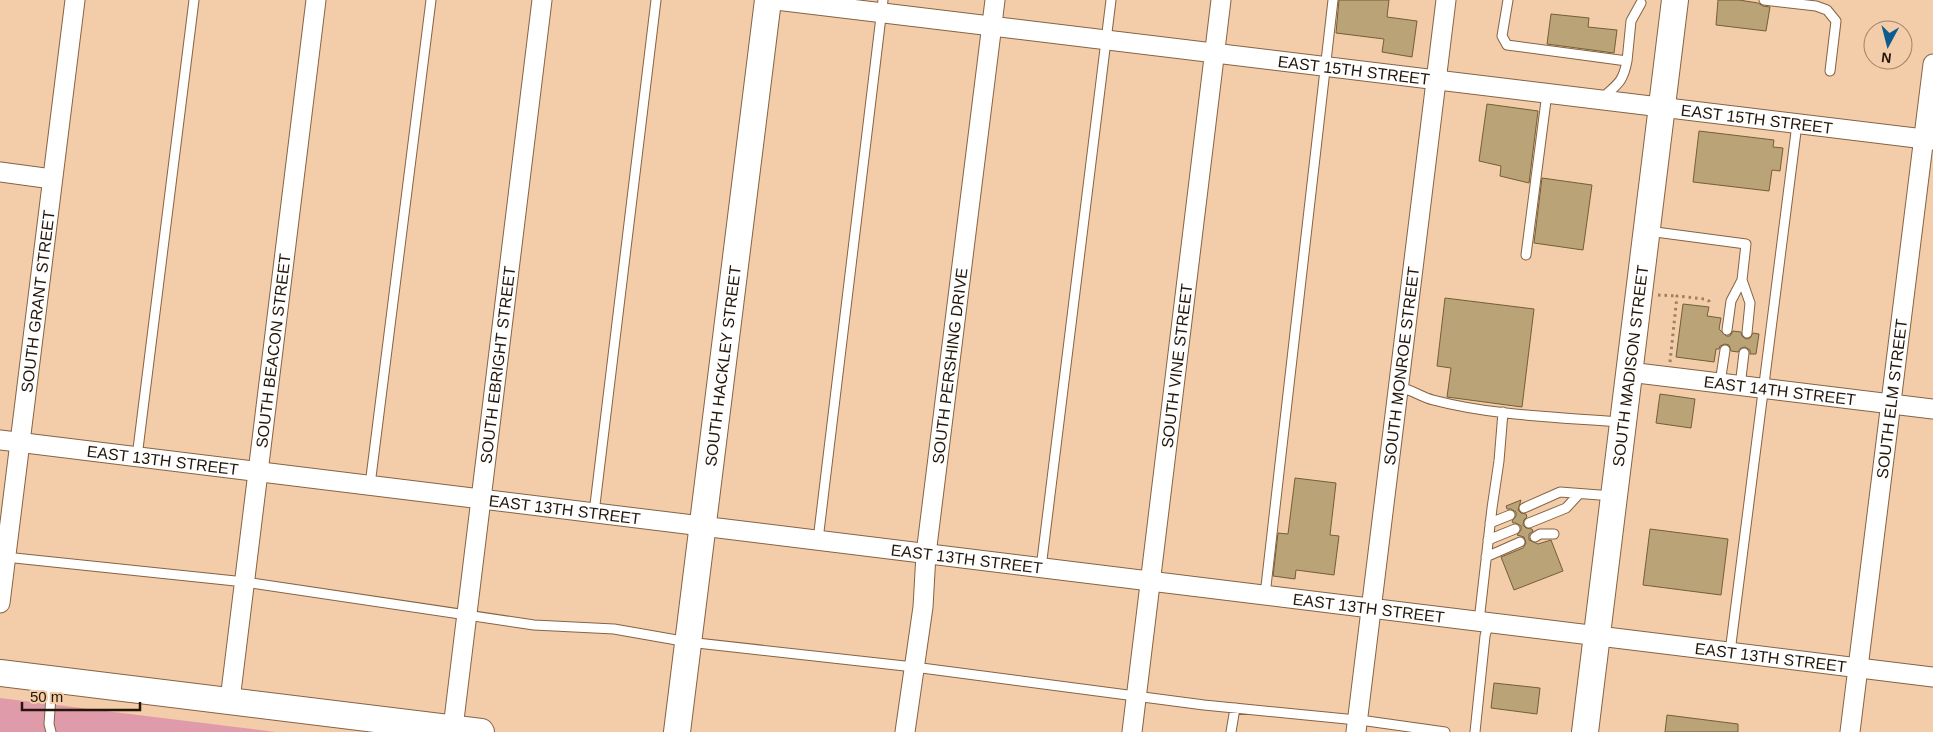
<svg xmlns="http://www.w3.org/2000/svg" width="1933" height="732" font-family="Arial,sans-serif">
<rect width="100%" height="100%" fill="#f3cca9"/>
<path fill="#e09bab" d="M0,698L276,732H0Z"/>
<path fill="#b9a377" stroke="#735f36" d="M1339,0H1389L1387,17L1417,21L1412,57L1382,52L1384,39L1336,33Z
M1718,0H1739L1758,3L1763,6L1770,7L1766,31L1716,25Z
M1551,14L1589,18L1588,27L1617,30L1614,53L1547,44Z
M1487,104L1538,111L1529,183L1500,176L1501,166L1479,161Z
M1699,131L1774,140L1773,147L1783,148L1780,171L1772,170L1769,191L1693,182Z
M1542,178L1592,185L1583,250L1534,243Z
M1445,298L1534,309L1522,407L1447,397L1451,368L1437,366Z
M1683,304L1709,307L1707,316L1721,318L1719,329L1726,336H1730L1733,331L1741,332L1742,336L1746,339L1750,338L1753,333L1759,334L1756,354H1750V350L1745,347L1741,348L1738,352L1731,351L1729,345L1725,344L1720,346L1719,349H1716L1714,362L1676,357Z
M1660,394L1695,399L1691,428L1656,423Z
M1295,478L1336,483L1330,535L1339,536L1334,575L1296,570L1295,579L1273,576L1278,533L1288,534Z
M1521,500L1518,510L1521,513L1526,514L1527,517L1524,520L1523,525L1526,528L1532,529L1533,531L1529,534V540L1538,544L1551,540L1563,571L1514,590L1501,557L1523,548L1526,543L1524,537L1517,535L1521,530V526L1516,523H1513L1512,521L1516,516V512L1511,509H1507L1506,506Z
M1650,529L1728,539L1721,595L1643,585Z
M1494,683L1540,688L1537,714L1491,708Z
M1667,715L1738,724V732H1665Z"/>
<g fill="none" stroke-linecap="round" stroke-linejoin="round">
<defs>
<path id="lane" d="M1508,0L1502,36L1507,45L1627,61C1623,82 1618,84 1602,98
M1764,0L1816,6L1827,10L1836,21L1830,71
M1627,61L1631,21L1641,3
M1648,231L1746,244L1742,280L1731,301L1727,330
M1526,255L1547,93
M1742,280L1750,303L1747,333
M1720,383L1725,350
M1740,386L1744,353
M1398,387C1411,389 1421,397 1433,400C1494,416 1558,417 1620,422
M137,457L194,0
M370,485L431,0
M1524,508L1560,492L1613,496
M594,513L656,0
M1490,523L1510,515
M1529,523L1566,508L1579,494
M1535,537L1540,534H1554
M818,540L883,0
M1488,540L1515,529
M5,557L245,582L534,625L614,629L688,642L914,667L1204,705L1367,721L1445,732
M1486,557L1520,542
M1041,568L1111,0
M1265,595L1333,0
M1479,621L1492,508L1499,461L1503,412
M1730,652L1797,124
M51,732L49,724L52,682
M1231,732L1235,708
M1475,732L1485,636L1489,622"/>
<g id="street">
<path id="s1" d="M776,0L1933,140"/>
<path d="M0,172L52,179"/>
<path id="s2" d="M1629,372L1933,409"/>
<path id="s3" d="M0,440L1933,677"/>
<path id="s4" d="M0,603L75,0"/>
<path id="s5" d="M230,700L316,0"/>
<path id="s6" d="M453,728L542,0"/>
<path id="s7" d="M905,732L923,607L926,554L995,0"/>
<path id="s8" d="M1132,732L1221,0"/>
<path id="s9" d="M1356,732L1446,0"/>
<path id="s10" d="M1850,732L1933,64"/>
</g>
<g id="secondary">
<path d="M0,673L481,732"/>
<path id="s11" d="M677,732L768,0"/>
<path id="s12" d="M1585,732L1675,0"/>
</g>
</defs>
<use href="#lane" stroke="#856343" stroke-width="11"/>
<use href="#street" stroke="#856343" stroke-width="21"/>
<use href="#secondary" stroke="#856343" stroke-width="28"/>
<path stroke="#9c7f65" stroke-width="3" stroke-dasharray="2.5 4" stroke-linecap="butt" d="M1658,295L1677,296
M1670,362L1677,296L1705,299L1709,301L1710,304"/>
<use href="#lane" stroke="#fff" stroke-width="9"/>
<use href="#street" stroke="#fff" stroke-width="19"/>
<use href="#secondary" stroke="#fff" stroke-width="26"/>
</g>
<g text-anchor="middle" stroke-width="4.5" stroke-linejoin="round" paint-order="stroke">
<g font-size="16" fill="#241609" stroke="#f3cca9">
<text dy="6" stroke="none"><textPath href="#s1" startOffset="582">EAST 15TH STREET</textPath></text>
<text dy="6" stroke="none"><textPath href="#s1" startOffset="988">EAST 15TH STREET</textPath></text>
<text dy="6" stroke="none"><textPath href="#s4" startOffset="304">SOUTH GRANT STREET</textPath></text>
<text dy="6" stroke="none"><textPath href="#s5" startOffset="352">SOUTH BEACON STREET</textPath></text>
<text dy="6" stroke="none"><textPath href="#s6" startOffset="366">SOUTH EBRIGHT STREET</textPath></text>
<text dy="6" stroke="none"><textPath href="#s11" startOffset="369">SOUTH HACKLEY STREET</textPath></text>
<text dy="6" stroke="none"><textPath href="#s7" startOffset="369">SOUTH PERSHING DRIVE</textPath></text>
<text dy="6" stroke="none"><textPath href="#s8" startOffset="369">SOUTH VINE STREET</textPath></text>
<text dy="6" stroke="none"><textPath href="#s9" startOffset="369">SOUTH MONROE STREET</textPath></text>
<text dy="6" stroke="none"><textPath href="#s12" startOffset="369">SOUTH MADISON STREET</textPath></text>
<text dy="6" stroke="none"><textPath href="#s2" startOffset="152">EAST 14TH STREET</textPath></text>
<text dy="6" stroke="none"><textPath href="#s10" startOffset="336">SOUTH ELM STREET</textPath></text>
<text dy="6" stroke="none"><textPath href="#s3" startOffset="164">EAST 13TH STREET</textPath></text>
<text dy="6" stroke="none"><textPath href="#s3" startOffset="569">EAST 13TH STREET</textPath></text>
<text dy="6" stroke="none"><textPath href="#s3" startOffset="974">EAST 13TH STREET</textPath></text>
<text dy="6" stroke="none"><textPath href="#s3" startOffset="1379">EAST 13TH STREET</textPath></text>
<text dy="6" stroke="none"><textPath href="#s3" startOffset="1784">EAST 13TH STREET</textPath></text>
</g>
</g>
<g transform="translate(1888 45) rotate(187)"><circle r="24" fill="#f3cca9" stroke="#a08369"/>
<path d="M0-4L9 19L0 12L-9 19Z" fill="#0c5d8f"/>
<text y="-8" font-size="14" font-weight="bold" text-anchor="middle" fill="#241609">N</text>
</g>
<path d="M22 702v8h118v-8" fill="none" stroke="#241609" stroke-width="2.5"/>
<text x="30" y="702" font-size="15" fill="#241609" stroke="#f3cca9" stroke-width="4" paint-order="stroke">50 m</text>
</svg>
